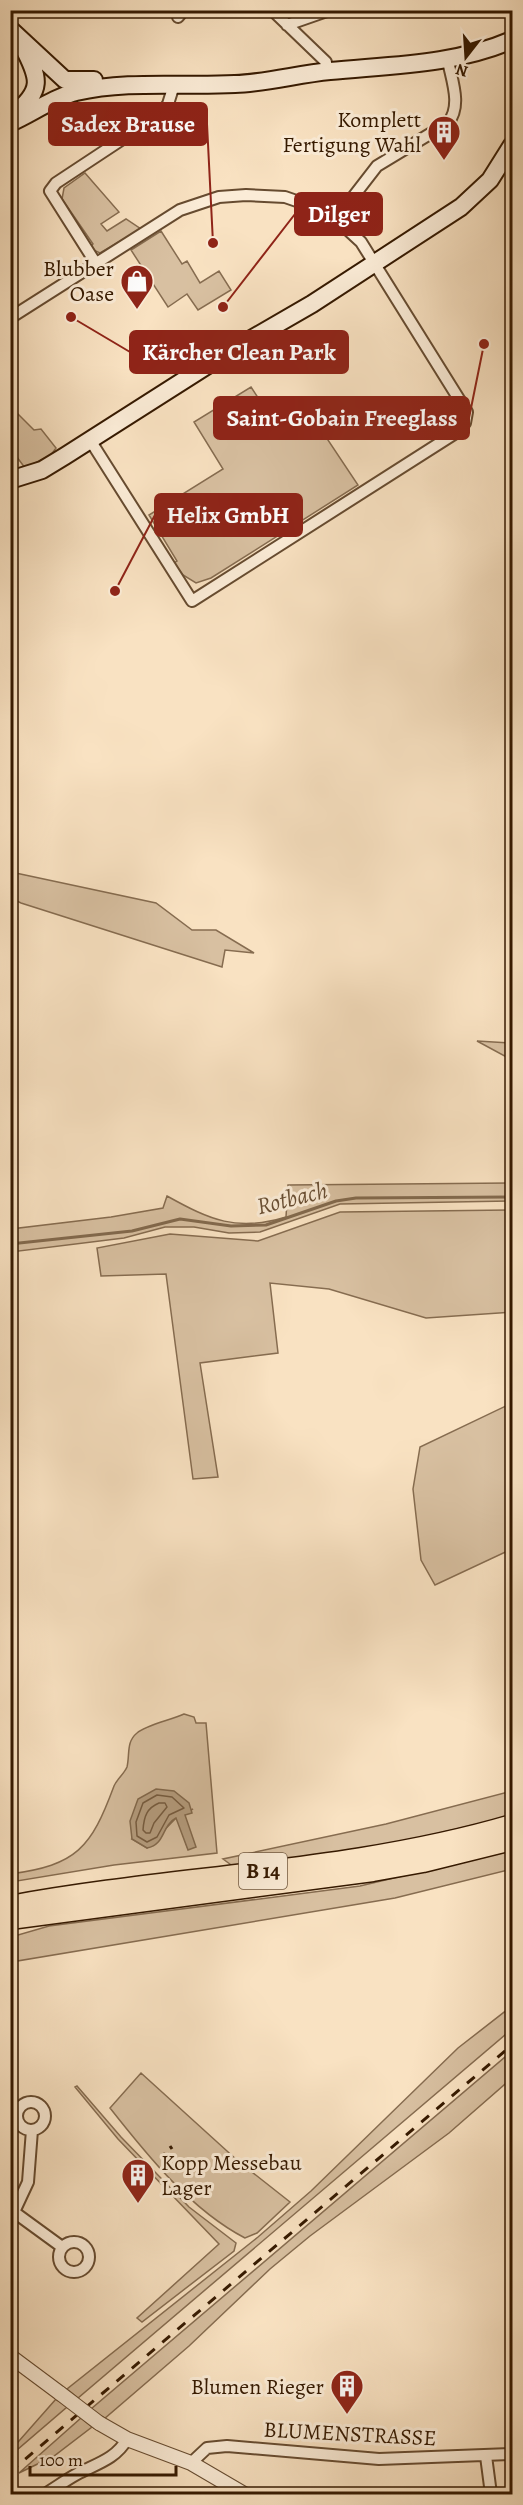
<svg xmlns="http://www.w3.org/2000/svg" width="523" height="2505" font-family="Alegreya,serif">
<rect width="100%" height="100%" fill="#f9e2c2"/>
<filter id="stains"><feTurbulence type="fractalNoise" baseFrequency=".00333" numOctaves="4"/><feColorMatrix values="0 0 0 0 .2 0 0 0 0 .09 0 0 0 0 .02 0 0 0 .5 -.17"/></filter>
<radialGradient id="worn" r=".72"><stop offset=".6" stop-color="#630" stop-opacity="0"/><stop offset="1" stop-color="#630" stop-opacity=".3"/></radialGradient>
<path fill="#d8c0a1" stroke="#866c50" stroke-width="1.5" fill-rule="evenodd" d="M85,173L119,212L101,224L107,231L126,219L141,229L100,253L89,248L93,244L62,199L64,188Z
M161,231L182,264L187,261L200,283L219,271L231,290L198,310L187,294L168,307L131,250Z
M251,387L282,434L312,416L358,485L211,578L196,583L183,575L174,563L177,561L149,515L223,469L194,422Z
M10,406L34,430L41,429L56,448L51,455L25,468L11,449Z
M11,872L156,903L192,930H216L254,953L225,950L222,967L21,903L11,898Z
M477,1041L512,1043V1060Z
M512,1183V1201L340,1204L260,1232L229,1233L194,1227H165L124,1238L11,1252V1229L111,1217L163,1208L167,1196C210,1220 237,1232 286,1217L288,1185Z
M512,1210V1312L426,1318L329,1289L270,1283L278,1353L200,1363L218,1477L193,1479L166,1274L101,1276L97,1248L170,1234L258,1241L340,1212Z
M512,1403V1549L435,1585L421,1560L413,1489L420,1447Z
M184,1714L194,1717L196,1723H206L217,1853L114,1865L11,1882L10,1874C77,1865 91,1848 114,1786C117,1779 124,1774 127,1767C130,1754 126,1742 137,1733C146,1725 171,1720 184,1714ZM193,1809L185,1815L188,1849L177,1817L147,1848L132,1839Z
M512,1791V1816L388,1845L234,1867L223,1859L386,1824Z
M512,1850V1869L395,1898L11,1962V1937L49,1926L360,1886Z
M512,2006V2029L78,2398L67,2389L258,2237L311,2191L458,2048Z
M512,2051V2078L449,2133L310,2236L270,2269L189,2346L104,2419L91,2409Z
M141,2073L238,2161L290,2202L257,2233L245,2238C191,2210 147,2155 110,2108Z
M77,2086L121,2137L189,2207L236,2243L234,2251L142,2322L137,2318L219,2244L118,2139L75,2087Z
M56,2399L67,2407L11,2455V2450Z
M81,2418L92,2427L54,2456L19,2473Z"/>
<path fill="#b69e80" stroke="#82694d" stroke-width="1.5" d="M156,1789L174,1791L189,1803L192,1813L185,1815L196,1847L188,1850L176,1818C161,1826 166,1844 147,1848L132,1839L130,1821L138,1799Z"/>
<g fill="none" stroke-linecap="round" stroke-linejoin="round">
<path stroke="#765c40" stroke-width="1.5" d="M157,1795L172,1797L184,1808L169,1815L157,1837L147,1842L137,1836L136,1822L143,1803Z
M159,1803H165L167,1807L154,1823L150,1833H146L143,1830C144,1816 147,1808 159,1803Z"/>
<path stroke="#82694d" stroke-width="3" d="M10,1244L132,1231L180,1219L231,1226L266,1225L336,1201L356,1198L512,1197"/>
<defs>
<path id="minor" d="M272,10L326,62V71
M178,17L184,10
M287,25L330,10
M336,219L377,166L448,123C462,106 452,81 448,61
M95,262L50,191L56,183L162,113L168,104L174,85
M10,318L180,210L219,197L246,195L285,197L311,206L336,219L361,242L467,412L465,423L454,434L192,601L90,440
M17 2116a14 14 0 1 1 28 0a14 14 0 1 1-28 0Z
M10,2212H14L28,2182L32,2130
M14,2212L62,2247
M59 2257a15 15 0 1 1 30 0a15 15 0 1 1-30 0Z
M486,2456L491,2494
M191,2463L207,2448L227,2446L379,2459L512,2454
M45,2494C55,2488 66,2480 77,2474C96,2464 116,2459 127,2439"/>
<path id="tertiary" d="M10,2356L61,2394
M99,2423L127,2439L191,2463L244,2494"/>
<path id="secondary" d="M10,29L65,80H94
M14,114C43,90 40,79 23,47
M10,123C33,113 52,98 76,92C129,80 182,87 235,84C267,83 298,74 330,71C392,65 454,65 512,40
M10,480L42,470L65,456L222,356L312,304L461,207L490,180L512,145"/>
<path id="trunk" d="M10,1905C177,1874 349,1872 512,1824
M10,1920L373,1872L423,1863L512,1841"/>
</defs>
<use href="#minor" stroke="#664b30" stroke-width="14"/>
<use href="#tertiary" stroke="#664b30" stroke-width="16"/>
<use href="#secondary" stroke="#351900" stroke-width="20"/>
<use href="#trunk" stroke="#351900" stroke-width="21"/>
<use href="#minor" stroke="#fbecd7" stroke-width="10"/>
<use href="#tertiary" stroke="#fbecd7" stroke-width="14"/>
<use href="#secondary" stroke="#fbecd7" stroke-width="16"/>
<use href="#trunk" stroke="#f9e2c2" stroke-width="18"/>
<path stroke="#351900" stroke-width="3" stroke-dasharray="10 10" stroke-linecap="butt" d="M170,2146L172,2149
M163,2153L164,2156
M10,2472L512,2045"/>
<defs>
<path id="tertiary-bridge" d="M61,2394L99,2423"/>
</defs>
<use href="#tertiary-bridge" stroke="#664b30" stroke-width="16" stroke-linecap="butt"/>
<use href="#tertiary-bridge" stroke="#fbecd7" stroke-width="14"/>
</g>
<defs>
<symbol id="building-pin" viewBox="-11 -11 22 30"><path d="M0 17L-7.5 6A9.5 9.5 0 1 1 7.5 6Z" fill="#8f2418" stroke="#fbecd7"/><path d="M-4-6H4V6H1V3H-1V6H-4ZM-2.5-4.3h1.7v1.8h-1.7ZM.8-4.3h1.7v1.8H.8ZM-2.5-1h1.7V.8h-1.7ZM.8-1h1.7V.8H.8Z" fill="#fff"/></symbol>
<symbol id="shop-pin" viewBox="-11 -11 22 30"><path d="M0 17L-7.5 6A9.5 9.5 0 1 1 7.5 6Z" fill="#8f2418" stroke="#fbecd7"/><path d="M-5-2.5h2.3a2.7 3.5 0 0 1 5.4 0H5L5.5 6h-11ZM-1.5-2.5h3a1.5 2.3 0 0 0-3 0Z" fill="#fff"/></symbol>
</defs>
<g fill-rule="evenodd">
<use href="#building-pin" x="425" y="113" width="38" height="52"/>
<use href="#shop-pin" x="118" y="262" width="38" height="52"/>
<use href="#building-pin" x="119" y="2156" width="38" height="52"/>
<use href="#building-pin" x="328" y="2367" width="38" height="52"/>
</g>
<g text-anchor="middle" stroke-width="6" stroke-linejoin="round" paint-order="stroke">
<rect fill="#fbecd7" stroke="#705840" stroke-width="1.5" x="239" y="1853" width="48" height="36" rx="4.5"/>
<g font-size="21" font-weight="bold" fill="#351900">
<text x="263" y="1878">B 14</text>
</g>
<g font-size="22" fill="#351900" stroke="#fbecd7" text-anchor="end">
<text x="421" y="127">Komplett<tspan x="421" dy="25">Fertigung Wahl</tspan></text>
<text x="114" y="276">Blubber<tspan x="114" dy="25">Oase</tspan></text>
<text x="161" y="2170" text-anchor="start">Kopp Messebau<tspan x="161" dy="25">Lager</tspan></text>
<text x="324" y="2394">Blumen Rieger</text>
</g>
<g font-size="22" fill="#351900" stroke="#fbecd7">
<text transform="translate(350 2433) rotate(3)" y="8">BLUMENSTRASSE</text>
</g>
<g font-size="24" font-style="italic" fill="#694e33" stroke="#fbecd7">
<text transform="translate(292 1198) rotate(-14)" y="8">Rotbach</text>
</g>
</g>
<path fill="none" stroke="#8f2418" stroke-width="2" d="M213 243L207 124M223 307L295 214M71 317L130 352M484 344L469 418M115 591L155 515"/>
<g fill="#8f2418" stroke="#fbecd7" stroke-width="2">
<circle cx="213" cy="243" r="6"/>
<circle cx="223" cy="307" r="6"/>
<circle cx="71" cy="317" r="6"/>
<circle cx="484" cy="344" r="6"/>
<circle cx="115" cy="591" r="6"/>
</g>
<g fill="#8f2418" stroke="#8f2418" stroke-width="2">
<rect x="49" y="103" width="158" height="42" rx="6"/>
<rect x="295" y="193" width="87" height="42" rx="6"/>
<rect x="130" y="331" width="218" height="42" rx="6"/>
<rect x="214" y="397" width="255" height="42" rx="6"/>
<rect x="155" y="494" width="147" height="42" rx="6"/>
</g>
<g font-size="24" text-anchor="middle" font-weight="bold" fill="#fff">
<text x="128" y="132">Sadex Brause</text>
<text x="339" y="222">Dilger</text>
<text x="239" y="360">Kärcher Clean Park</text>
<text x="342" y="426">Saint-Gobain Freeglass</text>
<text x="228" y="523">Helix GmbH</text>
</g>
<rect width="523" height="2505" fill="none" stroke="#f9e2c2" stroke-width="36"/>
<rect x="12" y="12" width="499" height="2481" fill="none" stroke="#351900" stroke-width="3"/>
<rect x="18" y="18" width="487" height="2469" fill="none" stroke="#351900" stroke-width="1.5"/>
<g transform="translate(466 57) rotate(197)" stroke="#fbecd7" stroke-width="4.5" paint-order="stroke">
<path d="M0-4.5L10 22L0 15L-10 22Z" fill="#351900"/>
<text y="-9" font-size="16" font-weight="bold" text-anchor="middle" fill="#351900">N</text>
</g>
<path d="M30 2466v9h146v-9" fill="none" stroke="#351900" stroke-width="3"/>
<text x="39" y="2466" font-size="18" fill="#351900" stroke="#fbecd7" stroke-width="4.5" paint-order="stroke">100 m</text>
<rect width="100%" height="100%" filter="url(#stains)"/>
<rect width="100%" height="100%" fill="url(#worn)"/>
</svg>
